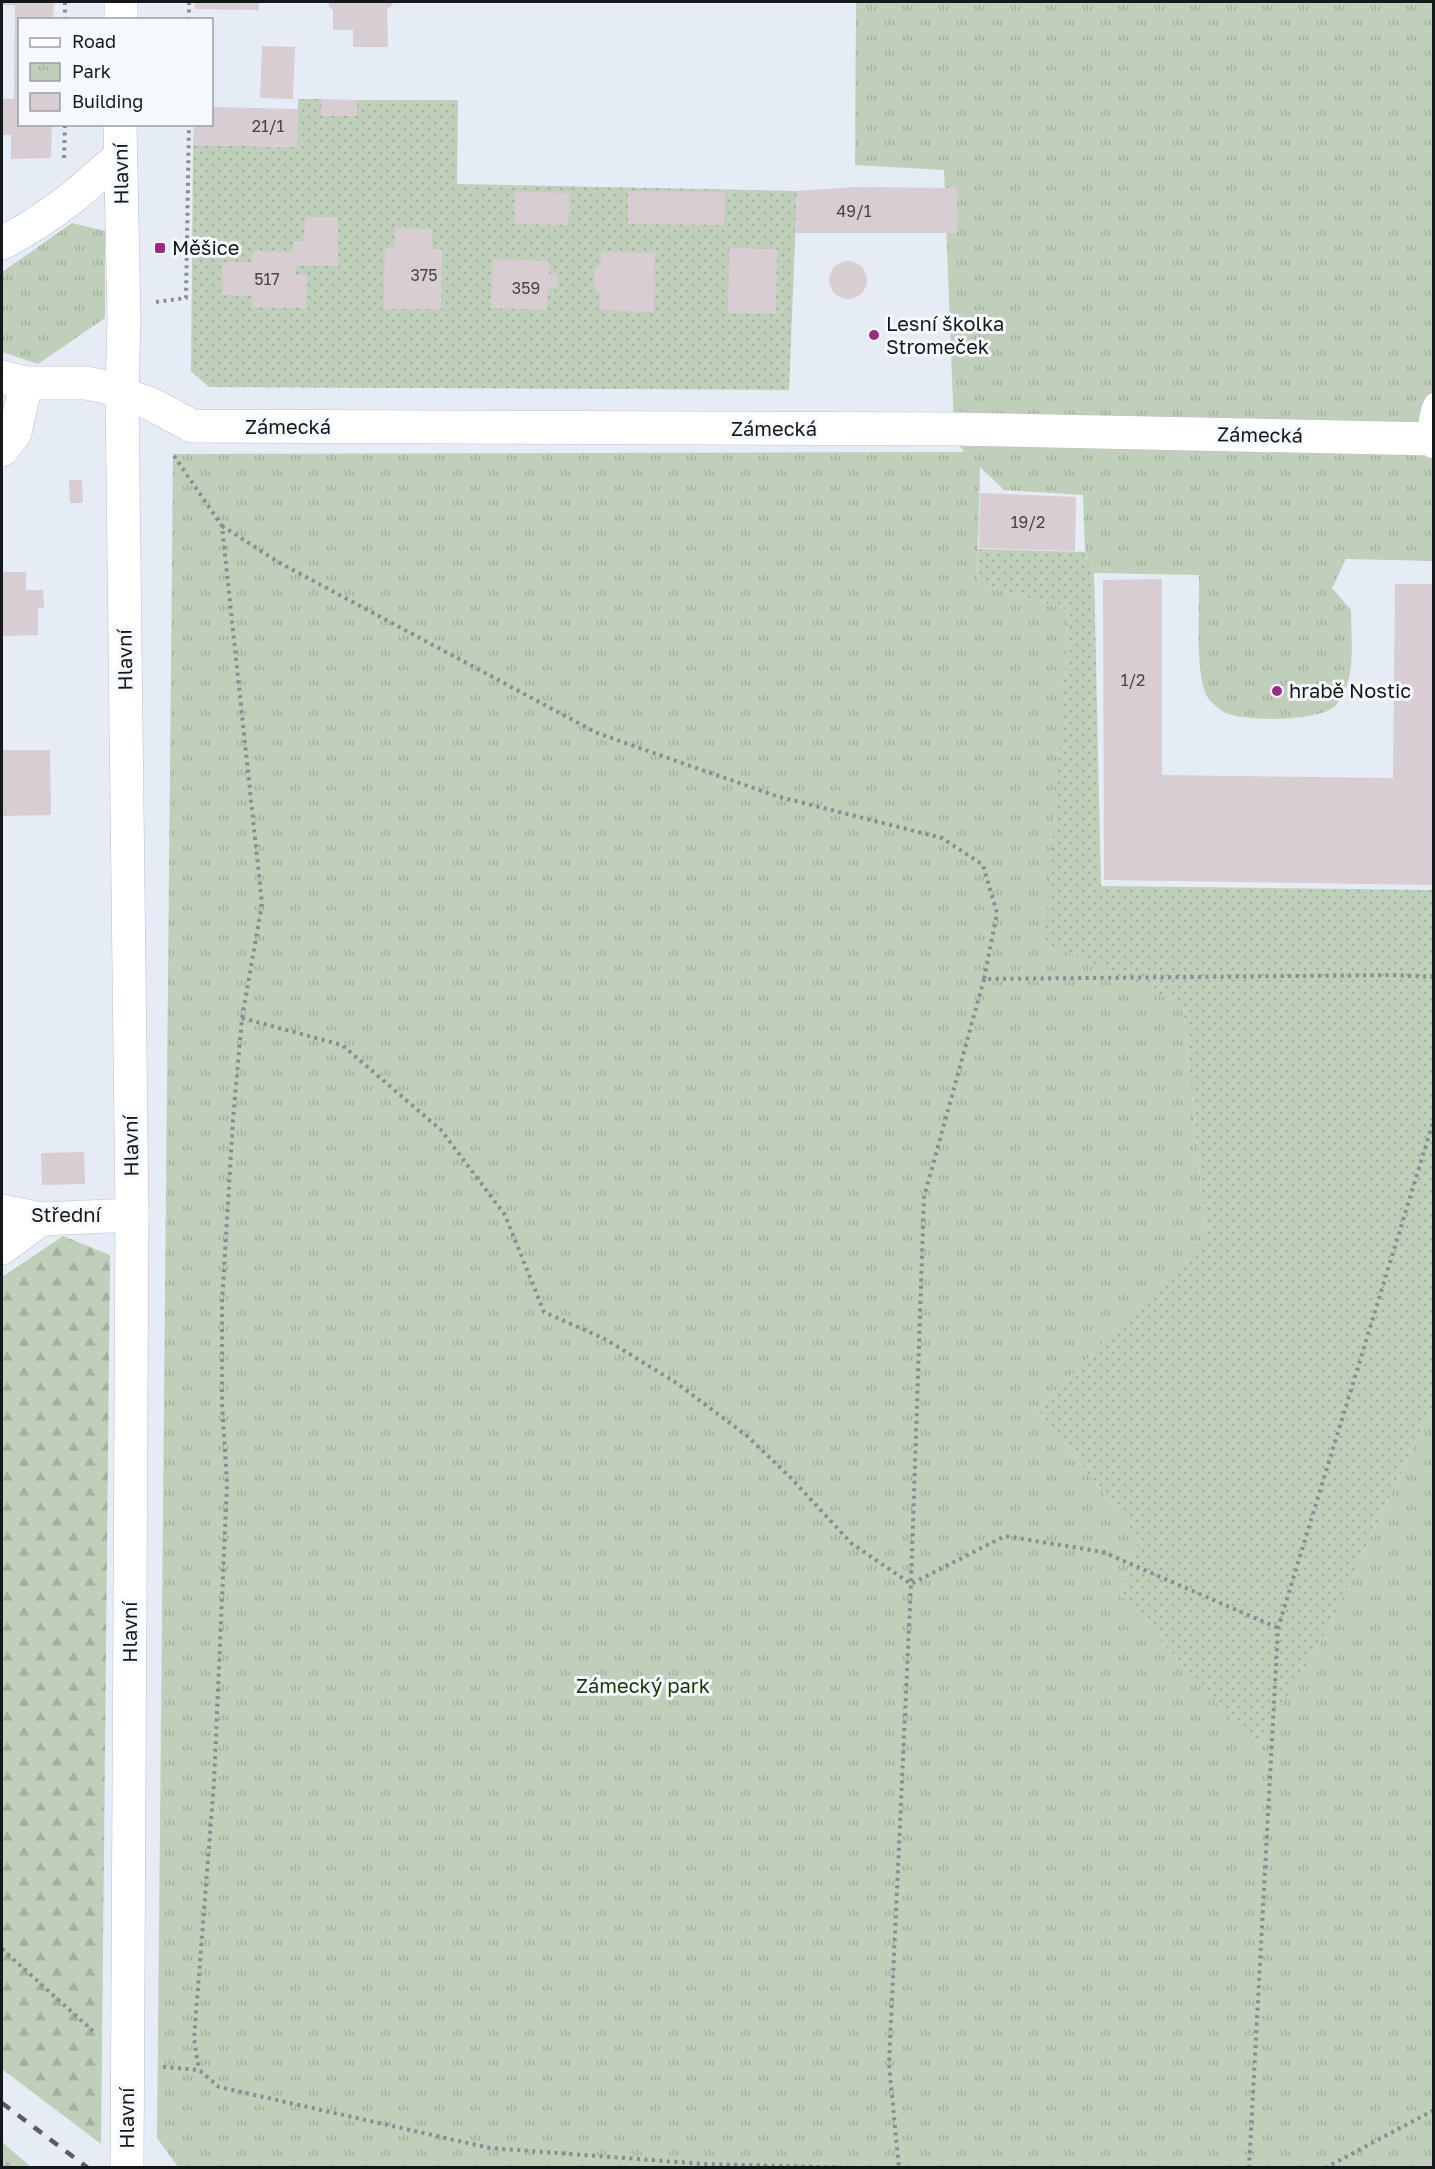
<svg xmlns="http://www.w3.org/2000/svg" width="1435" height="2169" font-family="'Golos Text',sans-serif">
<defs>
<pattern id="grass-dots" width="8" height="8" patternUnits="userSpaceOnUse" patternTransform="scale(1.5)"><rect width="8" height="8" fill="#bfcfba"/><path d="M2 2h.1M6 6h.1" fill="none" stroke="#a3b19f" stroke-width="1.8" stroke-linecap="round"/></pattern>
<pattern id="forest-firs" width="22" height="20" patternUnits="userSpaceOnUse" patternTransform="scale(1.5)"><rect width="22" height="20" fill="#bfcfba"/><path d="M5 1l3.5 6h-7zM16 11l3.5 6h-7z" fill="#a3b19f"/></pattern>
<pattern id="park-tufts" width="24" height="20" patternUnits="userSpaceOnUse" patternTransform="scale(1.5)"><rect width="24" height="20" fill="#bfcfba"/><path d="M3 7l-1-3M5 7V3M7 7l1-3M15 17l-1-3M17 17v-4M19 17l1-3" fill="none" stroke="#a3b19f"/></pattern>
</defs>
<rect width="100%" height="100%" fill="#e5ecf5"/>
<path fill="url(#grass-dots)" d="M298,99H321L322,116H356L357,100H458L457,184L797,191L789,390L209,387L191,371L193,145L297,147Z
M978,549L1085,552L1094,573L1101,886L1433,890V1405L1326,1633L1255,1748L1120,1594L1139,1539L1038,1410L1206,1236L1183,1005L1044,943L1069,610L977,583Z"/>
<path fill="url(#forest-firs)" d="M63,1236L110,1255L101,2144L2,2069V1277Z
M2,2142L31,2167H2Z"/>
<path fill="url(#park-tufts)" d="M856,2H1433V561L1346,559L1332,588L1351,610C1351,641 1357,678 1337,704C1324,722 1245,722 1226,713C1221,711 1212,703 1208,698C1194,676 1200,604 1199,575L1094,573L1085,552L1083,495L1004,490L980,467L977,583L1069,610L1045,943L1183,1005L1206,1236L1038,1410L1139,1539L1120,1594L1255,1747L1326,1633L1433,1405V2167L179,2168L157,2138L173,454L964,452L960,446L954,429L944,170L855,165Z
M72,223L105,231V318L38,364L2,352V272Z"/>
<path fill="#d8cdd3" d="M2,2H54L53,20H20V124H52L51,158L11,159V135H2V99H14L15,5H2Z
M195,2H259V10L195,9Z
M328,2H393L391,7L387,9L388,47H353V30H333V10L329,7Z
M262,46L295,47L293,99L260,98Z
M321,99L357,100V116H321Z
M212,107L298,109L297,147L193,145L194,124H212Z
M856,187L957,188V233H795L797,191Z
M628,191L725,192L724,225L628,224Z
M515,192L569,193L568,225L515,224Z
M305,217H338V266H296V275H307L306,308L252,307V296L223,295V262H252L253,251L293,252V241H304Z
M395,228L432,229V249H442L441,309H384L385,248H395Z
M729,248L777,249L776,314L728,313Z
M601,252L655,253L654,312L600,310V295L594,287V271L601,265Z
M493,259L549,261V274L557,273V288L548,289L547,310L491,308Z
M829 280a19 19 0 1 1 38 0a19 19 0 1 1-38 0Z
M69,480H82L83,503H70Z
M980,493L1076,497L1075,551L979,548Z
M2,572H26V590H43L44,608H38V635L2,636Z
M1162,579V775L1393,778L1395,584H1434V885L1104,880L1103,580Z
M2,750H50L51,815L2,816Z
M84,1152L85,1184L42,1185L41,1153Z"/>
<g fill="none" stroke-linecap="round" stroke-linejoin="round">
<defs>
<path id="service" d="M1432,448C1427,434 1427,417 1434,403"/>
<path id="minor" d="M122,394L151,404L192,426L954,429L1434,439
M2,450L15,433L26,383
M2,1211L41,1219L132,1215
M2,1248L41,1219"/>
<path id="tertiary" d="M121,20V2
M120,124L124,318L122,394L132,1215L127,2168
M2,243C26,231 51,214 73,197C89,184 103,170 120,157
M2,377L26,383H86L106,387L122,394"/>
</defs>
<use href="#service" stroke="#b9c0c9" stroke-width="21"/>
<use href="#minor" stroke="#b9c0c9" stroke-width="34"/>
<use href="#tertiary" stroke="#b9c0c9" stroke-width="34"/>
<path stroke="#888d94" stroke-width="4" stroke-dasharray="3 4.5" stroke-linecap="butt" d="M65,2V20
M189,2V20
M64,158L65,124
M156,302L186,298L189,124
M174,456L222,526L262,904L242,1018L233,1120L222,1303V1403L227,1484L214,1782L194,2039L199,2070
M222,526L280,563L597,733L776,796L942,838L983,865L997,913L984,979L1396,975L1434,977
M984,979L924,1197L911,1584L1005,1536L1103,1552L1278,1628
M242,1018L342,1045L441,1130L505,1215L544,1312L605,1339L675,1382L746,1435L790,1477L851,1543L911,1584L889,2064L899,2168
M2,1949L93,2031
M163,2067L199,2070L219,2087L490,2148L705,2164L856,2168
M1249,2168L1278,1628L1434,1119
M1325,2168L1434,2110"/>
<use href="#service" stroke="#fff" stroke-width="20"/>
<use href="#minor" stroke="#fff" stroke-width="33"/>
<use href="#tertiary" stroke="#fff" stroke-width="33"/>
<path stroke="#595d62" stroke-width="4.5" stroke-dasharray="10 10" stroke-linecap="butt" d="M2,2103L88,2168"/>
</g>
<g fill="#9e2983" stroke="#f5f9fe" stroke-width="2">
<rect x="154" y="242" width="12" height="12" rx="3"/>
<circle cx="874" cy="335" r="6"/>
<circle cx="1277" cy="691" r="6"/>
</g>
<g text-anchor="middle" stroke-width="6" stroke-linejoin="round" paint-order="stroke">
<g font-size="16" fill="#464549">
<text x="268" y="132">21/1</text>
<text x="854" y="217">49/1</text>
<text x="424" y="281">375</text>
<text x="267" y="285">517</text>
<text x="526" y="294">359</text>
<text x="1028" y="528">19/2</text>
<text x="1133" y="686">1/2</text>
</g>
<g font-size="20" fill="#15181b" stroke="#f5f9fe">
<text transform="translate(121 174) rotate(-91)" y="7">Hlavní</text>
<text x="288" y="434">Zámecká</text>
<text x="774" y="436">Zámecká</text>
<text transform="translate(1260 435) rotate(1)" y="7">Zámecká</text>
<text transform="translate(125 660) rotate(-91)" y="7">Hlavní</text>
<text transform="translate(131 1146) rotate(-91)" y="7">Hlavní</text>
<text x="66" y="1222">Střední</text>
<text transform="translate(130 1632) rotate(-90)" y="7">Hlavní</text>
<text transform="translate(127 2118) rotate(-90)" y="7">Hlavní</text>
</g>
<g font-size="20" fill="#15181b" stroke="#f5f9fe" text-anchor="start">
<text x="172" y="255">Měšice</text>
<text x="886" y="331">Lesní školka<tspan x="886" dy="23">Stromeček</tspan></text>
<text x="1289" y="698">hrabě Nostic</text>
</g>
<g font-size="20" fill="#153805" stroke="#f5f9fe">
<text x="643" y="1693">Zámecký park</text>
</g>
</g>
<rect width="1435" height="2169" fill="none" stroke="#15181b" stroke-width="6"/>
<rect x="18" y="18" width="195" height="108" fill="#f5f9fe" stroke="#9b9fa3" stroke-width="1.5"/>
<rect x="30" y="38" width="30" height="9" fill="#ffffff" stroke="#9b9fa3" stroke-width="1.5"/>
<text x="72" y="48" font-size="18" fill="#15181b">Road</text>
<rect x="30" y="63" width="30" height="18" fill="url(#park-tufts)" stroke="#9b9fa3" stroke-width="1.5"/>
<text x="72" y="78" font-size="18" fill="#15181b">Park</text>
<rect x="30" y="93" width="30" height="18" fill="#d8cdd3" stroke="#9b9fa3" stroke-width="1.5"/>
<text x="72" y="108" font-size="18" fill="#15181b">Building</text>
</svg>
